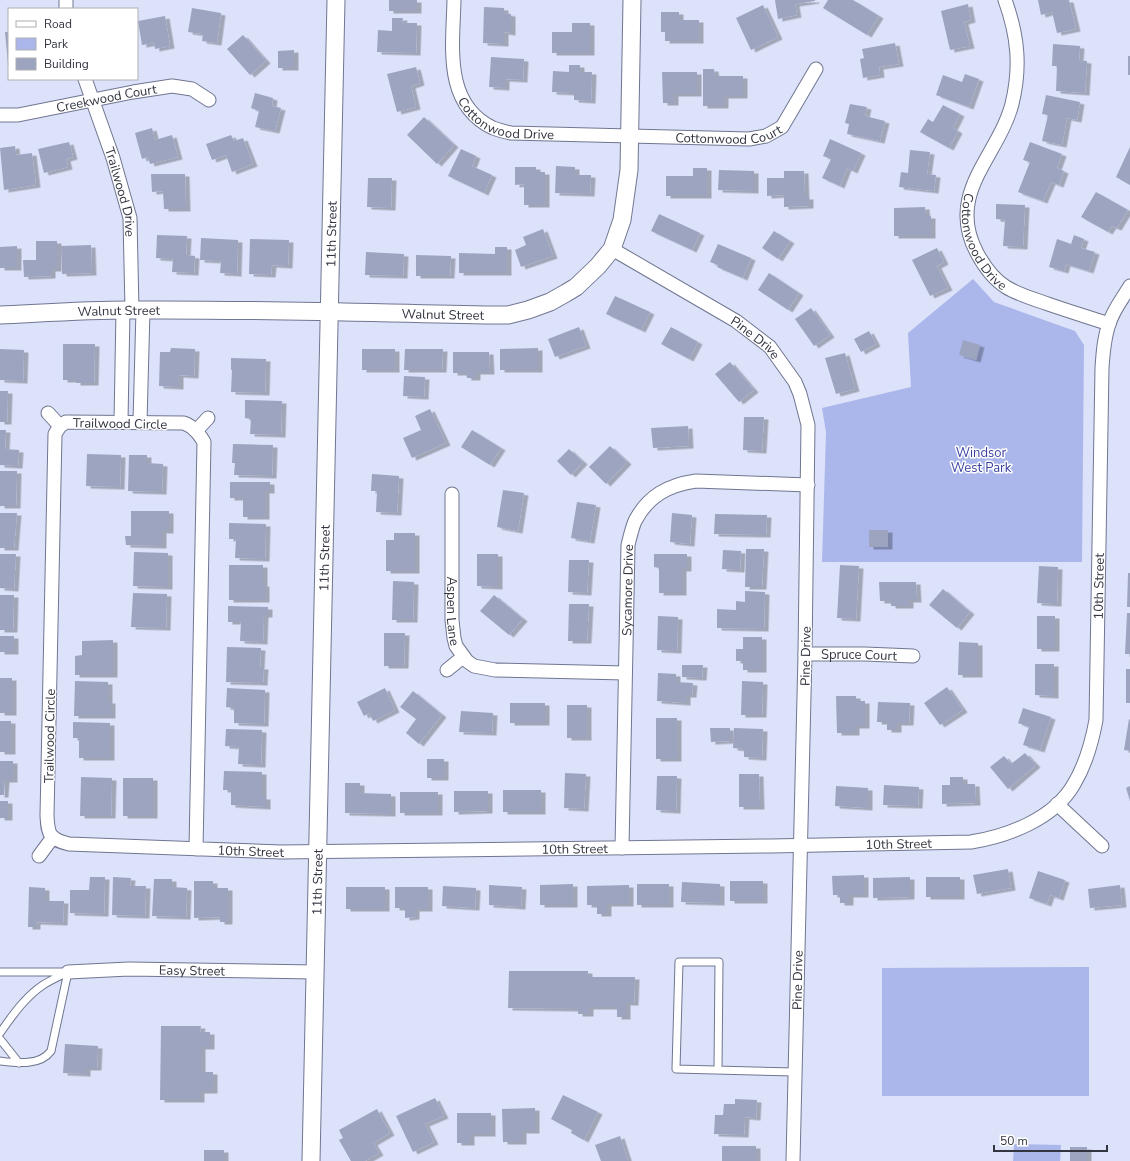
<svg xmlns="http://www.w3.org/2000/svg" width="1130" height="1161" font-family="'Nunito Sans',sans-serif">
<defs>
<filter id="shadow"><feDropShadow dx="4.5" dy="2.5" stdDeviation="0" flood-color="#0004"/></filter>
</defs>
<rect width="100%" height="100%" fill="#dce2fa"/>
<path fill="#abb7eb" d="M973,279L994,302L1075,331L1084,345L1082,562H822L826,432L822,408L911,387L908,333Z
M1089,967V1096H882V968Z
M1014,1144L1061,1145L1060,1161H1013Z"/>
<path fill="#9da4c0" filter="url(#shadow)" d="M389,0H417V11H389Z
M775,0H815V1L795,4L797,15L778,19Z
M828,0H853L879,16L867,35L823,8Z
M1038,0H1069L1076,29L1057,33L1052,12L1041,15Z
M968,4L971,20L964,22L970,46L950,50L941,11Z
M763,5L778,37L751,50L736,18Z
M484,7L504,8V13L511,14V33L504,32V44L483,43Z
M192,8L221,13L217,43L202,41L203,34L188,32Z
M661,12H679V20H699V41H665V32H661Z
M165,16L170,46L155,49L154,43L142,45L138,21Z
M392,18H403L402,23H417L416,53L377,52L378,30L392,31Z
M572,23H590V53H552V32H572Z
M5,32H9V64H8Z
M243,35L266,61L250,75L227,49Z
M895,43L899,64L879,67L880,75L863,78L860,59L864,58L862,49Z
M1053,44L1080,46L1079,60L1087,61L1085,93L1056,91L1057,66H1052Z
M294,50V68H278V51Z
M1128,56H1130V75H1128Z
M491,57L524,59L523,80L505,79V88L489,87Z
M569,65H580V72H592L591,101L574,100V93L552,92L553,71L569,72Z
M416,67L420,83L411,86L416,107L397,112L387,74Z
M703,69H714L715,76H743V96H724V106H703Z
M662,72H697V94H674V103H663Z
M965,74L979,79L969,107L936,95L943,75L962,82Z
M255,93L273,98L272,106L281,108L275,131L255,127L259,111L251,108Z
M1046,95L1080,102L1077,120L1067,118L1062,145L1042,141L1048,115L1042,114Z
M850,104L867,107L865,116L885,121L880,141L847,134L849,124L845,123Z
M943,105L960,114L953,128L958,131L949,148L920,132L928,119L933,122Z
M424,117L454,145L437,164L407,135Z
M152,128L155,140L172,135L178,157L150,164L148,157L142,159L135,133Z
M231,135L234,141L243,138L253,164L232,172L226,155L212,160L206,144Z
M830,139L861,153L853,171L847,168L840,186L822,178L831,159L823,156Z
M69,142L73,157L66,159L68,167L44,173L38,149Z
M1030,142L1062,154L1057,168L1064,171L1059,185L1051,182L1043,201L1018,192L1030,162L1023,160Z
M15,146L16,155L32,153L36,185L4,190L0,148Z
M1130,147V185L1116,177Z
M461,149L476,156L472,166L492,175L484,193L448,176Z
M910,150L930,152L927,174L936,175L934,191L899,187L901,172L908,173Z
M556,166L575,167V175H591L590,194L555,193Z
M515,167H536V172H545V205H524V184L515,185Z
M693,168H707V196H666V176H693Z
M719,170L754,171V191L718,190Z
M784,171H804L805,197H809V206L784,207V195L767,196V178H784Z
M151,174H185L186,209H164L163,191L152,192Z
M368,178H392L391,208L367,207Z
M1096,192L1128,210L1117,228L1112,226L1108,232L1081,217Z
M996,204L1025,205L1023,247L1003,246L1005,220L996,219Z
M925,207L926,216H931V236H894V208Z
M659,214L700,233L692,250L651,231Z
M543,229L553,256L521,267L515,250L526,245L523,237Z
M774,231L790,241L778,259L762,248Z
M157,235L187,236L186,255L195,256L194,273L172,272L173,259L156,258Z
M1074,235L1084,239L1081,248L1095,252L1089,271L1066,264L1064,271L1049,267L1057,239L1071,244Z
M201,238L238,240L237,274L220,273L221,261L200,260Z
M250,239L289,240L288,266L272,265L271,275L249,274Z
M36,241H57V269H51V276L24,277L23,260H36Z
M718,244L751,258L743,278L717,267L718,265L710,262Z
M91,245L92,273L62,274L61,246Z
M17,246V268H0V247Z
M495,247H507V273H459V253L495,254Z
M937,248L944,262L937,266L948,288L930,296L912,260Z
M366,252L404,254L403,276L365,275Z
M416,255L451,256L450,276H416Z
M769,273L799,293L788,310L758,290Z
M615,296L650,312L641,330L606,314Z
M811,308L830,335L814,346L795,319Z
M579,327L586,346L555,357L548,339Z
M671,327L698,342L689,359L661,344Z
M869,331L876,344L861,352L854,339Z
M963,340L980,345L976,360L959,355Z
M63,344H95L94,383H76V380H63Z
M171,348L195,349L194,376L179,375V387L159,386L160,352H170Z
M538,348V370H500V349Z
M0,349L24,350L23,381L0,380Z
M362,349H395V370H362Z
M405,349H443L442,370H404Z
M453,352H489L490,372H476V378H467L466,373H453Z
M845,353L855,389L836,394L825,358Z
M231,358L266,359L265,393L231,392L232,370H231Z
M730,362L754,390L739,402L715,374Z
M404,376L425,377L424,397L403,396Z
M0,391H8L7,422H0Z
M245,400L282,401L281,435L250,434L251,419L245,418Z
M430,409L446,443L412,458L403,438L421,430L415,416Z
M744,417H764L762,451L743,450Z
M688,426L689,446L653,448L651,428Z
M0,430H6L5,449L19,450L18,466L0,465Z
M472,430L501,448L490,465L461,447Z
M233,444L273,445L272,476L234,475L235,463H232Z
M610,446L627,462L606,484L589,467Z
M569,449L583,462L571,475L557,461Z
M87,454L121,455L120,487L86,486Z
M129,455H147V463L163,464L162,492L128,491Z
M0,471H17L16,506H0Z
M372,474L399,476L397,513L376,512L377,491H371Z
M230,482H270V491H265V517H243V498H230Z
M503,490L524,493L518,531L497,527Z
M577,502L596,505L590,541L571,538Z
M131,511H169V531H162V546L126,545L125,536H131Z
M0,513H17L14,548H0Z
M672,513L692,515L690,544L670,542Z
M715,514L767,515L766,535L714,534Z
M229,523L266,524L265,559L235,558L236,539H229Z
M869,530H888V547H869Z
M394,533H415V571H386V540H394Z
M746,549H764L762,587H745Z
M723,550L741,551L740,570L722,569Z
M134,552L168,553V587L133,586Z
M0,554H16L14,589L0,588Z
M477,554H498V587L477,586Z
M654,554H687V569H682V593H659V568L654,567Z
M569,560H589L587,593L568,592Z
M229,565H263V584H265V600H229Z
M840,565L859,566L856,619L837,618Z
M1039,566L1058,567L1057,604L1037,603Z
M1128,573H1130V607H1127Z
M393,581L414,582L413,620H392Z
M879,582H916L917,600H909V606H891V601H880Z
M943,589L970,612L957,628L929,605Z
M745,591L765,592L764,629L717,628V609L736,610V601L745,602Z
M133,593L167,594L166,628L131,627Z
M0,595H14L13,630H0Z
M494,595L523,619L509,635L480,611Z
M569,604H589L587,641H568Z
M228,606L268,607V615H264L263,642L240,641L241,622H228Z
M1127,613H1130V654H1125Z
M658,616L678,617L677,651L657,650Z
M1037,616H1055V649H1037Z
M384,633H405L404,666H384Z
M0,636H14V652H0Z
M743,637H762V670H743V661H736V649H743Z
M113,640V675H75V656L82,655V641Z
M959,642L978,643V675H958Z
M227,647L261,648L260,667H264L263,683L226,682Z
M1035,664H1054V696L1035,695Z
M682,665H703L702,678L682,677Z
M1126,669H1130V703H1126Z
M658,673L676,674V682L693,683L692,695H686V703L657,701Z
M0,678H12V713H0Z
M75,681L108,682V701H111V716H74Z
M742,681L763,682L762,715H741Z
M947,687L963,710L940,725L924,703Z
M227,688L265,690L264,724L234,723V708L226,707Z
M385,688L395,710L373,721L369,713L364,716L357,702Z
M413,691L442,715L419,744L406,733L416,719L400,707Z
M836,696H856V701H865V726H855V733H837Z
M878,702L910,703L909,723H897V730H887V722H877Z
M510,703H545V723H510Z
M567,705H587V738H567Z
M1023,708L1051,717L1040,750L1023,745L1029,727L1018,723Z
M461,711L493,713L492,733L459,732Z
M656,718H677V759H656Z
M1129,719L1130,720V751L1124,750Z
M0,721H11V752H0Z
M73,722L110,723V758H79V738H73Z
M710,728H730V741L711,742Z
M734,728L763,729L762,758L744,757V749L733,748Z
M226,729L262,730L261,765L238,764L239,747L225,746Z
M1025,753L1036,765L1008,789L990,767L1004,756L1011,764Z
M427,759H444V778H427Z
M0,761H13V780H5L4,795H0Z
M224,771L262,772V797H266V807L231,805V790H223Z
M565,773L586,774L584,809L564,808Z
M739,774H759L760,807H739Z
M657,776H677L676,811L656,810Z
M81,777L112,778L111,816H80Z
M950,777H963V784H975L976,803L942,804V785H950Z
M123,778H153V816H123Z
M345,783H360V793L391,794V814L345,813Z
M884,785L919,787L918,806L883,805Z
M836,786L868,788V808L835,806Z
M1130,786V801L1126,788Z
M503,790H541V812H503Z
M454,791H488V811L454,812Z
M400,792H438V813H400Z
M0,801H8V818H0Z
M1008,869L1011,888L977,894L973,875Z
M1038,871L1065,880L1059,898L1050,895L1047,904L1029,898Z
M864,875V895H849V903H840V895H833L832,876Z
M90,877H105L104,914L70,913V890H89Z
M113,877L131,878L130,886H146L145,916L112,915Z
M910,877V897L873,898V878Z
M926,877H960V897H926Z
M154,879H172V887L187,888L186,917L152,916Z
M194,881H213V888H228V922H220V917L194,918Z
M730,881H763V901H730Z
M682,882L720,884V903L681,902Z
M573,884V905H540V885Z
M637,884H669V905H637Z
M489,885L522,887L521,907L489,905Z
M629,885V904H607V914H597V905H587V886Z
M1120,885L1122,905L1090,908L1088,889Z
M443,886L476,888L475,908L442,906Z
M29,887L45,888V901H64L63,923L36,922V927H28Z
M346,887H385V909H346Z
M395,887H428V909H415V917L405,918V908H395Z
M509,971H588V977H635L634,1003H626V1017H617V1007H589V1014H578V1009L508,1008Z
M161,1026H201L200,1032H210V1047H201V1072H213V1091H200V1100H160Z
M65,1044L98,1046L97,1068H86V1074L63,1073Z
M563,1095L598,1112L584,1140L571,1133L572,1130L551,1119Z
M435,1098L444,1116L425,1124L434,1142L413,1152L396,1116Z
M735,1099L757,1100L756,1118L745,1117L744,1135L714,1134L715,1115H723L724,1104H735Z
M535,1108V1131H522V1142H503L502,1109Z
M377,1109L390,1133L373,1143L379,1153L365,1161H351L339,1140L343,1138L339,1130Z
M457,1113H491V1134H470V1143H457Z
M620,1136L628,1161H601L595,1145Z
M722,1146H756V1161H722Z
M1070,1147H1087V1161H1070Z
M204,1150H224V1161H204Z"/>
<g fill="none" stroke-linecap="round" stroke-linejoin="round">
<defs>
<path id="service" d="M0,972H66
M0,1033C12,1016 25,997 43,985C51,980 60,976 68,972
M0,1039L19,1063
M0,1061C17,1063 40,1066 51,1051L68,972
M718,1070L719,962H679L676,1069L795,1072"/>
<g id="minor">
<path id="s1" d="M454,0C453,46 443,104 493,128C499,130 505,132 511,133L749,139L766,136L782,127L816,69"/>
<path id="s2" d="M1005,0C1018,36 1021,67 1012,104C998,157 945,193 977,253C984,266 993,279 1006,287C1019,295 1034,299 1048,304C1068,311 1088,317 1109,324"/>
<path d="M66,9V0"/>
<path id="s3" d="M85,79L113,158L130,218L132,310"/>
<path id="s4" d="M0,115H18L133,92L172,86L192,89L209,100"/>
<path id="s5" d="M612,249L736,321L770,347L795,382L800,394L808,425L805,654L793,1161"/>
<path d="M48,413L60,426"/>
<path d="M121,422L123,310"/>
<path d="M140,422L143,310"/>
<path d="M196,431L208,418"/>
<path id="s6" d="M452,494V620L454,638L456,646L467,661L474,666L495,670L625,673"/>
<path id="s7" d="M805,654H865L913,656"/>
<path d="M447,670L463,657"/>
<path d="M1057,804L1102,846"/>
<path id="s8" d="M622,848L628,545C630,537 632,528 635,521C648,496 668,485 696,481L808,485"/>
<path id="s9" d="M196,849L204,442C199,434 194,427 184,423L66,422L60,426L55,434L47,816C48,836 50,839 69,844L281,852L771,846L971,842C1008,836 1054,819 1074,784C1086,764 1092,742 1096,720L1102,368C1103,353 1104,338 1109,324C1113,310 1123,298 1130,286"/>
<path d="M39,856L53,837"/>
<path id="s10" d="M68,972L129,969L315,972"/>
</g>
<g id="tertiary">
<path id="s11" d="M0,315C43,313 87,310 130,310C252,309 373,313 494,315H508L528,310L550,302L566,293L576,287L598,266L612,249L622,220L629,170L632,0"/>
<path id="s12" d="M311,1161L336,0"/>
</g>
</defs>
<use href="#service" stroke="#707690" stroke-width="9"/>
<use href="#minor" stroke="#707690" stroke-width="15"/>
<use href="#tertiary" stroke="#707690" stroke-width="19"/>
<use href="#service" stroke="#fff" stroke-width="7"/>
<use href="#minor" stroke="#fff" stroke-width="13"/>
<use href="#tertiary" stroke="#fff" stroke-width="17"/>
</g>
<g text-anchor="middle" stroke-width="3" stroke-linejoin="round" paint-order="stroke">
<g font-size="13" fill="#333541" stroke="#fff">
<text dy="5" stroke="none"><textPath href="#s4" startOffset="108">Creekwood Court</textPath></text>
<text dy="5" stroke="none"><textPath href="#s1" startOffset="152">Cottonwood Drive</textPath></text>
<text dy="5" stroke="none"><textPath href="#s1" startOffset="380">Cottonwood Court</textPath></text>
<text dy="5" stroke="none"><textPath href="#s3" startOffset="119">Trailwood Drive</textPath></text>
<text dy="5" stroke="none"><textPath href="#s12" startOffset="927">11th Street</textPath></text>
<text dy="5" stroke="none"><textPath href="#s2" startOffset="258">Cottonwood Drive</textPath></text>
<text dy="5" stroke="none"><textPath href="#s11" startOffset="119">Walnut Street</textPath></text>
<text dy="5" stroke="none"><textPath href="#s11" startOffset="443">Walnut Street</textPath></text>
<text dy="5" stroke="none"><textPath href="#s5" startOffset="169">Pine Drive</textPath></text>
<text transform="translate(120 423) rotate(1)" y="5">Trailwood Circle</text>
<text dy="5" stroke="none"><textPath href="#s12" startOffset="603">11th Street</textPath></text>
<text dy="5" stroke="none"><textPath href="#s9" startOffset="2218">10th Street</textPath></text>
<text dy="5" stroke="none"><textPath href="#s8" startOffset="258">Sycamore Drive</textPath></text>
<text dy="5" stroke="none"><textPath href="#s6" startOffset="117">Aspen Lane</textPath></text>
<text dy="5" stroke="none"><textPath href="#s7" startOffset="54">Spruce Court</textPath></text>
<text transform="translate(805 656) rotate(-89)" y="5">Pine Drive</text>
<text transform="translate(49 736) rotate(-89)" y="5">Trailwood Circle</text>
<text dy="5" stroke="none"><textPath href="#s9" startOffset="1822">10th Street</textPath></text>
<text dy="5" stroke="none"><textPath href="#s9" startOffset="1498">10th Street</textPath></text>
<text dy="5" stroke="none"><textPath href="#s9" startOffset="1174">10th Street</textPath></text>
<text dy="5" stroke="none"><textPath href="#s12" startOffset="279">11th Street</textPath></text>
<text dy="5" stroke="none"><textPath href="#s10" startOffset="124">Easy Street</textPath></text>
<text transform="translate(797 980) rotate(-89)" y="5">Pine Drive</text>
</g>
<g font-size="13" fill="#3b42a2" stroke="#fff">
<text x="981" y="457">Windsor<tspan x="981" dy="15">West Park</tspan></text>
</g>
</g>
<rect x="8" y="8" width="130" height="72" fill="#ffffff" stroke="#adaeb3"/>
<rect x="16" y="21" width="20" height="6" fill="#ffffff" stroke="#adaeb3"/>
<text x="44" y="28" font-size="12" fill="#333541">Road</text>
<rect x="16" y="38" width="20" height="12" fill="#abb7eb" stroke="#adaeb3"/>
<text x="44" y="48" font-size="12" fill="#333541">Park</text>
<rect x="16" y="58" width="20" height="12" fill="#9da4c0" stroke="#adaeb3"/>
<text x="44" y="68" font-size="12" fill="#333541">Building</text>
<path d="M994 1145v6h113v-6" fill="none" stroke="#333541" stroke-width="2"/>
<text x="1000" y="1145" font-size="12" fill="#333541" stroke="#ffffff" stroke-width="3" paint-order="stroke">50 m</text>
</svg>
